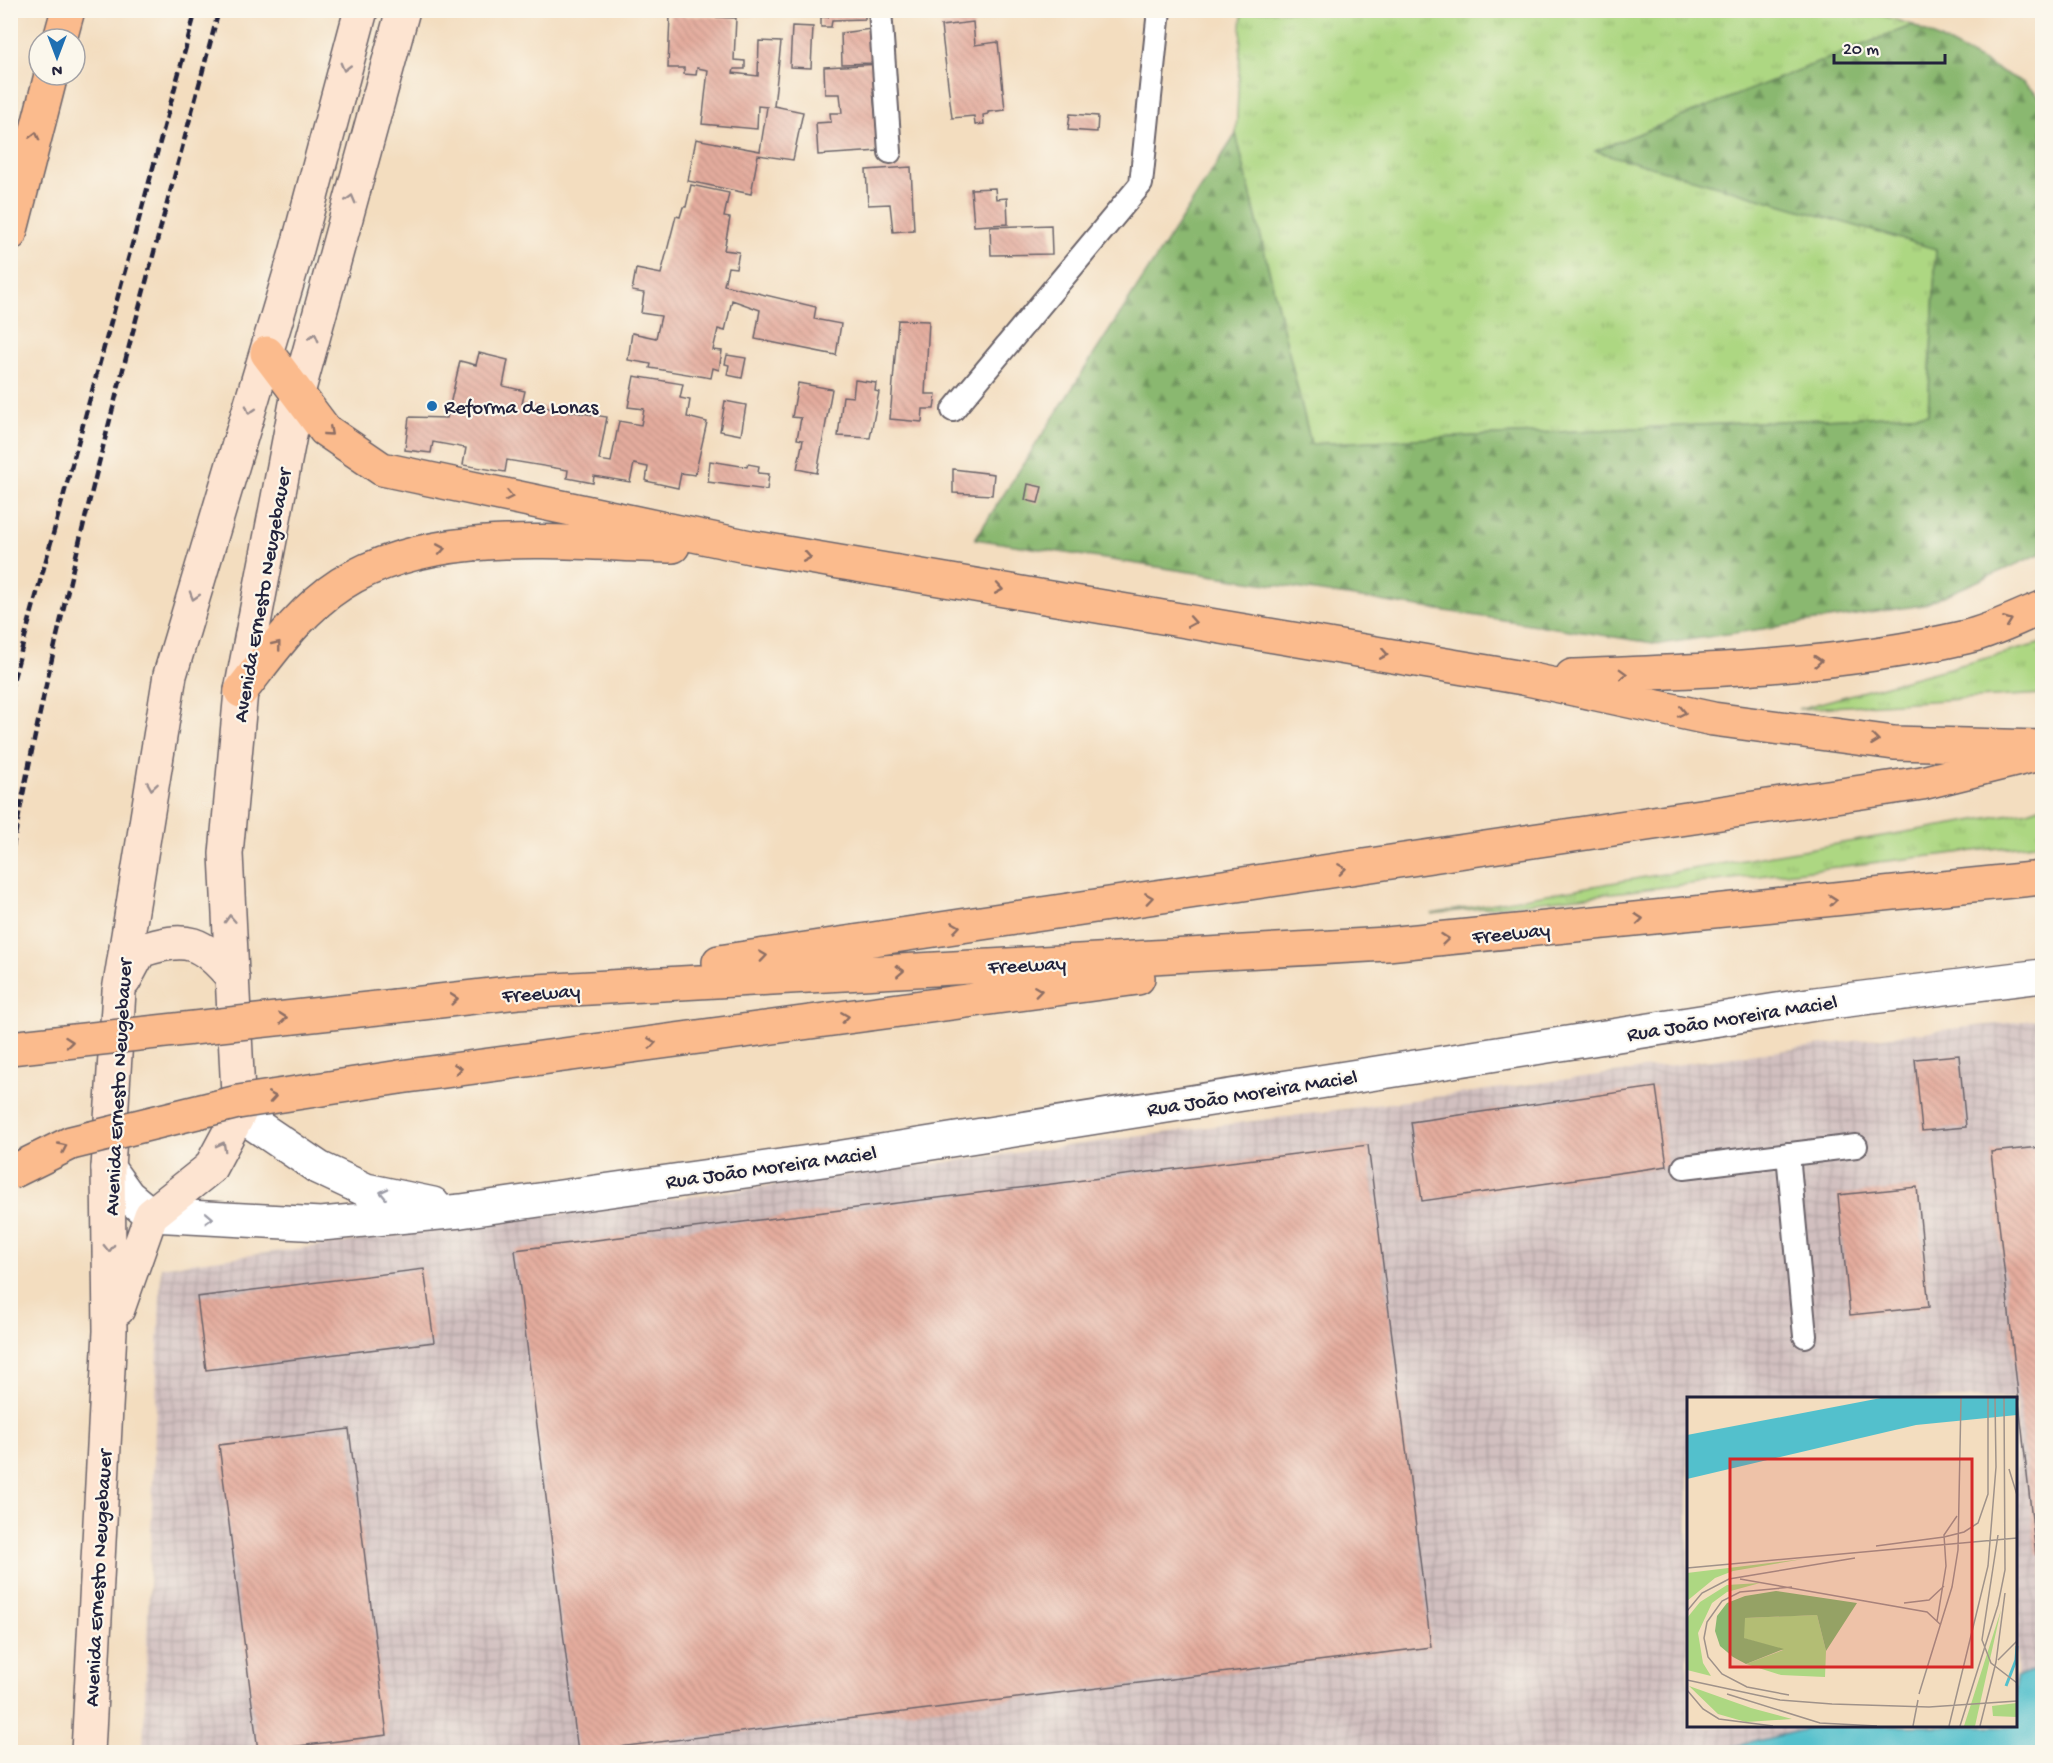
<svg xmlns="http://www.w3.org/2000/svg" width="2053" height="1763" font-family="'Gochi Hand',sans-serif">
<defs>
<pattern id="industrial-grid" width="8" height="8" patternUnits="userSpaceOnUse" patternTransform="scale(1.5)"><rect width="8" height="8" fill="#d1bfbf"/><path d="M0 4h8M4 0v8" fill="none" stroke="#b3a4a5"/></pattern>
<pattern id="grass-tufts" width="24" height="20" patternUnits="userSpaceOnUse" patternTransform="scale(1.5)"><rect width="24" height="20" fill="#add782"/><path d="M3 7l-1-3M5 7V3M7 7l1-3M15 17l-1-3M17 17v-4M19 17l1-3" fill="none" stroke="#95b871"/></pattern>
<pattern id="forest-firs" width="22" height="20" patternUnits="userSpaceOnUse" patternTransform="scale(1.5)"><rect width="22" height="20" fill="#8ab870"/><path d="M5 1l3.5 6h-7zM16 11l3.5 6h-7z" fill="#70955d"/></pattern>
<pattern id="building-back-hatch" width="6" height="6" patternUnits="userSpaceOnUse" patternTransform="scale(1.5)"><rect width="6" height="6" fill="#e4ac9d"/><path d="M-1 5l2 2M0 0l6 6M5-1l2 2" fill="none" stroke="#c39488"/></pattern>
</defs>
<rect width="100%" height="100%" fill="#fbf7ec"/>
<filter id="ink" filterUnits="userSpaceOnUse"><feTurbulence type="fractalNoise" baseFrequency=".0167" numOctaves="2"/><feDisplacementMap in="SourceGraphic" scale="12" xChannelSelector="R" yChannelSelector="G"/><feConvolveMatrix kernelMatrix="1 2 1 2 8 2 1 2 1" color-interpolation-filters="sRGB"/></filter>
<filter id="wash" filterUnits="userSpaceOnUse"><feTurbulence type="fractalNoise" baseFrequency=".008" numOctaves="4" result="noise"/><feDisplacementMap in="SourceGraphic" scale="24" xChannelSelector="R" yChannelSelector="G"/><feGaussianBlur stdDeviation="1.35" result="paint"/><feColorMatrix in="noise" values="0 0 0 0 0 0 0 0 0 0 0 0 0 0 0 0 0 1.4 0 .05"/><feComposite in="paint" operator="in"/></filter>
<g filter="url(#wash)">
<rect width="100%" height="100%" fill="#f3ddbf"/>
<path fill="url(#industrial-grid)" d="M2042,1019V1668L2016,1676V1398H1688V1726H1820L1711,1752H143L161,1267L1913,1033Z"/>
<path fill="url(#grass-tufts)" stroke="#687c5e" stroke-width="1.5" d="M1864,10L1913,25L1596,151L1936,249L1928,414L1311,444L1236,134L1242,11Z
M2042,643V694L1798,709Z
M2042,806V843L1431,914L2028,811Z"/>
<path fill="url(#forest-firs)" stroke="#566d56" stroke-width="1.5" d="M1913,25L2024,83L2042,99V553L1923,605L1660,644L975,539L1236,134L1311,444L1928,414L1936,249L1595,151Z"/>
<path fill="#53c0cc" stroke="#3a7184" stroke-width="1.5" d="M2042,1668V1752H1711L1820,1726H2016V1676Z"/>
<g id="blocks">
<path fill="url(#building-back-hatch)" d="M683,10H754L753,16L683,13Z
M761,10H794V14L761,12Z
M828,10H865V19L832,20L831,27H821V17H828Z
M670,15L736,18L734,60L745,61V69H734L733,73L758,76L759,41L781,42L774,106L803,112L793,160L758,155L751,194L688,181L696,139L760,151L767,107L758,106L757,129L702,124L708,70L697,68L696,75L684,74V68H668Z
M973,22L975,45L998,42L1005,110L988,112V114L983,115L984,124L975,125L974,116L952,118L941,26Z
M792,26L813,27L811,68L790,67Z
M871,29L872,63L842,64L841,33Z
M882,64L883,91L873,92L879,151L818,155L816,123L831,122L830,113H842L840,94H825L824,67Z
M1070,114L1098,116L1097,132L1068,130Z
M911,167L914,230L893,232L890,204L868,205L866,170Z
M691,185L729,193L724,217L730,218L724,250L739,252L736,268L728,267L724,285L816,307L814,319L841,324L836,355L755,339L760,310L732,300L725,331L718,329L713,350L722,351L719,370L713,368L711,378L650,368L651,364L628,360L632,333L656,338L661,316L641,313L644,293L632,291L636,269L661,274L676,216L680,217L683,207H686Z
M995,188L996,199L1007,198L1008,224L974,226L971,189Z
M1051,225L1052,254L991,255L990,227Z
M898,320L929,321L925,394H936L934,409H923L922,422L890,419Z
M479,353L508,360L503,386L525,391L522,404L607,417L599,460L611,462L619,421L641,425L644,409L628,407L634,376L683,384L680,398L690,400L687,417L707,422L695,475L681,473L678,488L646,481L648,467L634,464L630,482L594,476L593,483L567,478L568,470L507,460L505,472L463,465L466,448L433,442L431,453L405,450L409,417L447,418L460,361L476,365Z
M727,355L746,358L742,378L727,375L729,365L725,364Z
M855,380L876,383L875,391L879,392L870,438L838,436L843,396L853,397Z
M798,383L832,389L817,473L797,469L803,440L797,439L801,418L792,417Z
M725,401L746,405L741,435L720,431Z
M710,461L747,467L748,464L759,466L758,473L769,474L767,490L708,482Z
M953,469L994,474L992,495L953,493Z
M1028,484L1042,487L1038,503L1025,500Z
M1959,1055L1966,1127L1922,1131L1915,1059Z
M1656,1087L1667,1166L1422,1201L1411,1122Z
M1368,1145L1431,1647L578,1752L515,1250Z
M2042,1147V1555H2036L1991,1152Z
M1917,1187L1929,1307L1850,1315L1838,1195Z
M424,1269L434,1342L206,1370L197,1297Z
M349,1429L387,1735L258,1751L219,1445Z"/>
</g>
</g>
<g filter="url(#ink)">
<use href="#blocks" fill-opacity="0" stroke="#6b6369" stroke-width="1.5"/>
<g fill="none" stroke-linecap="round" stroke-linejoin="round">
<defs>
<path id="service" d="M880,10L890,152
M953,410L1141,184L1159,10
M1788,1154L1805,1336
M1684,1167L1856,1146"/>
<path id="tertiary" d="M239,1114L319,1168L366,1190L433,1204
M108,1168L128,1196L151,1215L321,1224L461,1211L830,1159L1815,1004L2042,976"/>
<path id="secondary" d="M124,981L140,951C187,935 202,941 233,978
M118,1309L151,1215L210,1168L239,1114L226,854L241,691L298,393L403,10
M88,1752L110,1331L108,1168L119,991L170,675L296,253L361,10"/>
<path id="motorway" d="M60,39L68,10
M10,234L51,75
M267,353L325,430L382,469L750,547L1523,678L1713,719L1894,743L2042,747
M1572,676C1704,671 1837,667 1966,637C1992,631 2018,617 2042,608
M241,691C271,653 299,611 341,584C433,525 568,544 673,546
M719,962L1922,783L2031,756
M396,1006L518,992L1387,944L2042,878
M400,1077L1138,978"/>
</defs>
<use href="#service" stroke="#6b6369" stroke-width="26"/>
<use href="#tertiary" stroke="#6b6369" stroke-width="36"/>
<use href="#secondary" stroke="#6b6369" stroke-width="36"/>
<use href="#motorway" stroke="#6b6369" stroke-width="36"/>
<use href="#service" stroke="#fff" stroke-width="22"/>
<use href="#tertiary" stroke="#fff" stroke-width="33"/>
<use href="#secondary" stroke="#fde4d1" stroke-width="33"/>
<use href="#motorway" stroke="#fbbb8d" stroke-width="33"/>
<path stroke="#22223b" stroke-width="4.5" stroke-dasharray="9 4.5" stroke-linecap="butt" d="M10,692L196,10
M10,862C63,575 144,292 219,10"/>
<defs>
<path id="motorway-bridge" d="M10,1048L396,1006
M10,1173L71,1143L238,1102L400,1077"/>
</defs>
<use href="#motorway-bridge" stroke="#6b6369" stroke-width="36" stroke-linecap="butt"/>
<use href="#motorway-bridge" stroke="#fbbb8d" stroke-width="33"/>
</g>
<defs><path id="oneway-chevron" d="M-2-3.5L2.5 0L-2 3.5" fill="none" stroke-width="1.6" stroke-linecap="round" stroke-linejoin="round" transform="scale(1.5)"/></defs>
<g stroke="#9a8d8e">
<use href="#oneway-chevron" transform="translate(345 67) rotate(105)"/>
<use href="#oneway-chevron" transform="translate(351 199) rotate(-75)"/>
<use href="#oneway-chevron" transform="translate(314 337) rotate(-75)"/>
<use href="#oneway-chevron" transform="translate(250 410) rotate(107)"/>
<use href="#oneway-chevron" transform="translate(194 596) rotate(107)"/>
<use href="#oneway-chevron" transform="translate(152 786) rotate(99)"/>
<use href="#oneway-chevron" transform="translate(230 919) rotate(-93)"/>
<use href="#oneway-chevron" transform="translate(222 1146) rotate(-62)"/>
<use href="#oneway-chevron" transform="translate(109 1248) rotate(89)"/>
</g>
<g stroke="#8e6e64">
<use href="#oneway-chevron" transform="translate(35 136) rotate(-76)"/>
<use href="#oneway-chevron" transform="translate(329 432) rotate(41)"/>
<use href="#oneway-chevron" transform="translate(509 496) rotate(12)"/>
<use href="#oneway-chevron" transform="translate(441 549) rotate(-10)"/>
<use href="#oneway-chevron" transform="translate(807 557) rotate(10)"/>
<use href="#oneway-chevron" transform="translate(999 589) rotate(10)"/>
<use href="#oneway-chevron" transform="translate(2008 621) rotate(-21)"/>
<use href="#oneway-chevron" transform="translate(1192 622) rotate(10)"/>
<use href="#oneway-chevron" transform="translate(277 645) rotate(-51)"/>
<use href="#oneway-chevron" transform="translate(1384 654) rotate(10)"/>
<use href="#oneway-chevron" transform="translate(1818 661) rotate(-5)"/>
<use href="#oneway-chevron" transform="translate(1623 674) rotate(-2)"/>
<use href="#oneway-chevron" transform="translate(1682 712) rotate(12)"/>
<use href="#oneway-chevron" transform="translate(1875 740) rotate(7)"/>
<use href="#oneway-chevron" transform="translate(1342 869) rotate(-8)"/>
<use href="#oneway-chevron" transform="translate(1149 898) rotate(-8)"/>
<use href="#oneway-chevron" transform="translate(1833 900) rotate(-6)"/>
<use href="#oneway-chevron" transform="translate(1639 919) rotate(-6)"/>
<use href="#oneway-chevron" transform="translate(956 927) rotate(-8)"/>
<use href="#oneway-chevron" transform="translate(1445 939) rotate(-6)"/>
<use href="#oneway-chevron" transform="translate(763 956) rotate(-8)"/>
<use href="#oneway-chevron" transform="translate(900 971) rotate(-3)"/>
<use href="#oneway-chevron" transform="translate(1038 991) rotate(-8)"/>
<use href="#oneway-chevron" transform="translate(454 999) rotate(-6)"/>
<use href="#oneway-chevron" transform="translate(845 1017) rotate(-8)"/>
<use href="#oneway-chevron" transform="translate(283 1018) rotate(-6)"/>
<use href="#oneway-chevron" transform="translate(69 1042) rotate(-6)"/>
<use href="#oneway-chevron" transform="translate(652 1043) rotate(-8)"/>
<use href="#oneway-chevron" transform="translate(458 1069) rotate(-8)"/>
<use href="#oneway-chevron" transform="translate(272 1097) rotate(-9)"/>
<use href="#oneway-chevron" transform="translate(63 1147) rotate(-25)"/>
</g>
<g stroke="#9c9ca7">
<use href="#oneway-chevron" transform="translate(384 1193) rotate(-167)"/>
<use href="#oneway-chevron" transform="translate(209 1218) rotate(3)"/>
</g>
</g>
<circle fill="#1f6fb2" stroke="#fbf7ec" stroke-width="2" cx="432" cy="406" r="6"/>
<g text-anchor="middle" stroke-width="4.5" stroke-linejoin="round" paint-order="stroke">
<g font-size="21" fill="#22223b" stroke="#fbf7ec" text-anchor="start">
<text x="444" y="413">Reforma de Lonas</text>
</g>
<g font-size="21" fill="#22223b" stroke="#fbf7ec">
<text transform="translate(261 595) rotate(-80)" y="7">Avenida Ernesto Neugebauer</text>
<text transform="translate(1511 932) rotate(-6)" y="7">Freeway</text>
<text transform="translate(1027 964) rotate(-3)" y="7">Freeway</text>
<text transform="translate(541 992) rotate(-4)" y="7">Freeway</text>
<text transform="translate(1732 1017) rotate(-9)" y="7">Rua João Moreira Maciel</text>
<text transform="translate(117 1087) rotate(-87)" y="7">Avenida Ernesto Neugebauer</text>
<text transform="translate(1252 1092) rotate(-9)" y="7">Rua João Moreira Maciel</text>
<text transform="translate(771 1166) rotate(-8)" y="7">Rua João Moreira Maciel</text>
<text transform="translate(97 1578) rotate(-87)" y="7">Avenida Ernesto Neugebauer</text>
</g>
</g>
<g transform="translate(1687 1397)">
<rect width="330" height="330" fill="#f3ddbf"/>
<path d="M116,162L46,174L28,181L0,204V176ZM73,186L40,195L25,206L11,236L16,266L24,279L0,273V221L13,205L40,188ZM314,213L288,329H277ZM130,218L139,254L138,280L94,278L59,267L96,253L56,241L57,221ZM2,289L64,311L105,322L59,325L31,317ZM330,306V320L306,319L305,309Z" fill="#add782"/>
<path d="M89,194L170,206L139,254L130,218L58,221L57,241L97,252L59,267L46,260L33,249L28,234L30,219L40,206L58,199Z" fill="#8ab870"/>
<path d="M194,1H330V18L229,28L0,82V38Z" fill="#53c0cc"/>
<path fill="none" stroke="#53c0cc" stroke-width="3" d="M319,289L329,263L330,249"/>
<path fill="none" stroke="#9f928a" stroke-width="1.5" d="M322,72L330,98M311,138L295,243L304,266L330,286M189,149L257,140L277,135L291,126L301,97V1M0,171L330,141M53,182L240,215L254,228M217,206L242,203L257,189M0,214L15,196L42,182L168,161M250,224L259,169L257,138L270,119M311,263L330,244M0,283L93,303L145,307L242,310L330,304M0,293L16,312L32,322L86,329M40,297L133,326L190,329M232,297L265,190L271,153L274,1M102,298L60,290L35,277L21,260L17,241L20,225L35,204L53,195L105,190M226,329L231,303M262,329L301,169L309,70L308,1M273,329L311,208L318,173L317,1M293,329L309,265L318,196"/>
<path fill="#d62828" fill-opacity="0.15" stroke="#d62828" stroke-width="3" d="M43,62H285V270H43Z"/>
<rect width="330" height="330" fill="none" stroke="#22223b" stroke-width="3"/>
</g>
<rect width="2053" height="1763" fill="none" stroke="#fbf7ec" stroke-width="36"/>
<g transform="translate(57 57) rotate(180)"><circle r="28" fill="#fbf7ec" stroke="#a4a2a5" stroke-width="1.5"/>
<path d="M0-4.5L10 22L0 15L-10 22Z" fill="#1f6fb2"/>
<text y="-9" font-size="16" font-weight="bold" text-anchor="middle" fill="#22223b">N</text>
</g>
<path d="M1834 54v9h111v-9" fill="none" stroke="#22223b" stroke-width="3"/>
<text x="1843" y="54" font-size="18" fill="#22223b" stroke="#fbf7ec" stroke-width="4.5" paint-order="stroke">20 m</text>
</svg>
